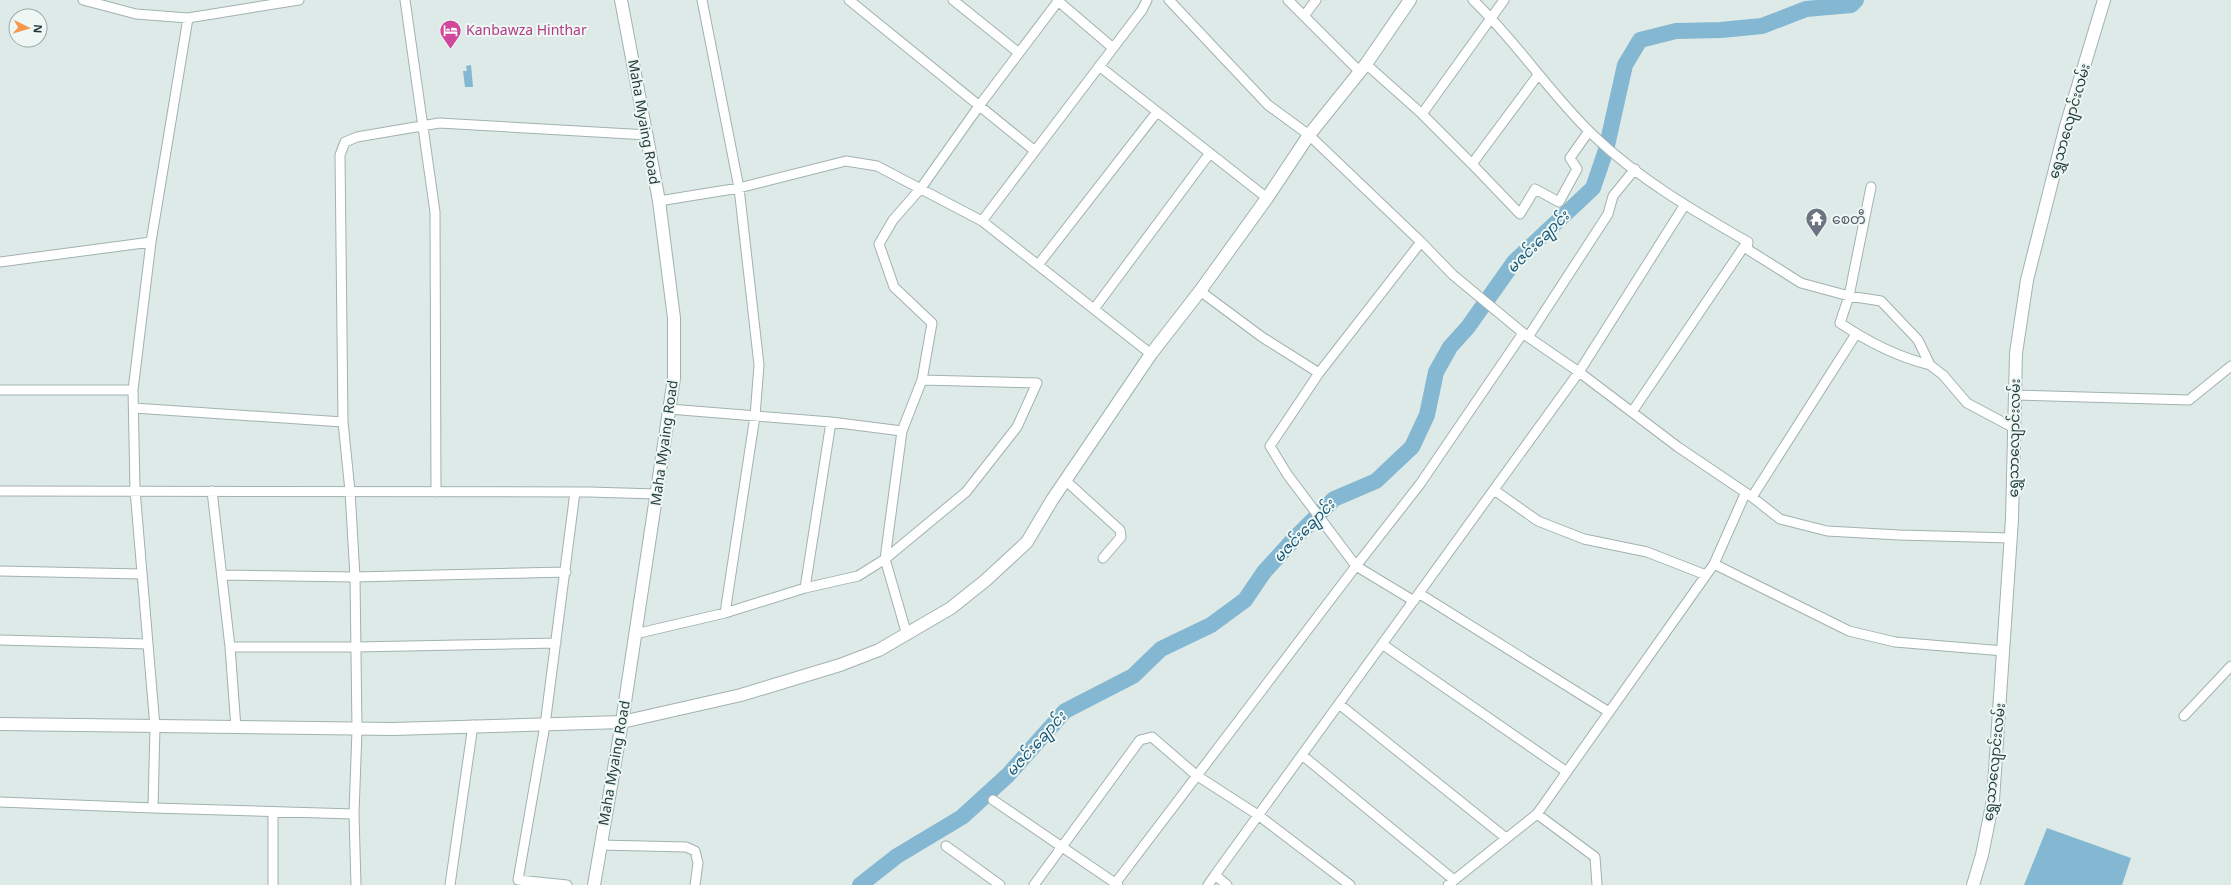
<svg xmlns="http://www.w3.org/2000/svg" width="2231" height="885" font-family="'Noto Sans','Noto Sans Myanmar',sans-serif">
<rect width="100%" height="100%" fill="#deeae7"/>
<path fill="#83b7d2" d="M471,65L473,87H465L463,71H467L466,66Z
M2047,828L2131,858L2122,885H2024Z"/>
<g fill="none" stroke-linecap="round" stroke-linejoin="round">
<path stroke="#83b7d2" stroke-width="16" d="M860,885L897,856L962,817L1008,775L1065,711L1133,676L1161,649L1211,625L1245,600L1264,572L1294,539L1334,499L1376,481L1412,447L1427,415L1436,372L1450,347L1468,327L1514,262L1593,188L1606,150L1625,65L1640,40L1676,31L1721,30L1762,26L1806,9L1851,5L1856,0"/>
<defs>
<path id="minor" d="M83,0L136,14L188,18L299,0
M405,0L435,212L436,492
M702,0L739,188L759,365L755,416L725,613
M849,0L1035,151L982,221L1151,354
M953,0L1019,53
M1057,0L1113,48
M1169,0L1268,105L1309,135L1421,242L1453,275L1528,337L1579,372L1678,447L1752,497L1780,519L1827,531L1899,535L2011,538
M1288,0L1360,72
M1473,0C1517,42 1550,94 1594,136C1639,179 1694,211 1748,242L1747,249L1801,283L1849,296L1881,301L1918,340L1930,365L1943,375L1967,403L2014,428
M1304,16L1316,0
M1366,64L1422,114L1472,164L1538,75
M1099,66L1267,198
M1422,114L1504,0
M1035,151L1142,10L1147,0
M1472,164L1520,214L1535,189L1559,202L1577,169L1570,158L1589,131
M1871,187L1849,296L1840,323C1868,342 1898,357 1930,365
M659,201L739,188L846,161L877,166L982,221
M0,262L151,242
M1038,265L1157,112
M1200,291L1262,337L1319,373
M1094,309L1210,153
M1528,337L1608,214L1613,196L1635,169
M0,390H133
M2015,395L2189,400L2231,366
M134,408L343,422
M669,409L831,422L902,431
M1632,412L1747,242
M1065,480L1120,530L1121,537L1103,558
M1494,490L1538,521L1584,539L1647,552L1706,575
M0,491L589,492L657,494
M212,491L230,647
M1752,497L1856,334
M1714,564L1849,631L1895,642L2004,651
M0,571L142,574
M222,575L355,577L566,572
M805,588L831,422
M1420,594L1609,712
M1414,601L1356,566L1420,484L1523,333
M635,634L725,613L805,588L858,576L885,559L966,492L1017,427L1037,383L922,380
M907,635L885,559L902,431L922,380L932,323L894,287L879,244L893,220L921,188L979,106L1059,0
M0,640L148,644
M1382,644L1567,772
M1339,704L1506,838
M2184,716L2231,666
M236,728L230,647H356L556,643
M1302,755L1454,880
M993,800L1118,885
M0,802L153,808L155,727L135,490L133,390L151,242L188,18
M153,808L354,814
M273,812V885
M1537,814L1714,564L1745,494
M600,845L686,847L695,851L698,863L695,885
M946,846L1000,885
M356,885L354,814L357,730L355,577L350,491L343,422L340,155L345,142L357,137L439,123L648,135
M450,885L473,725
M567,885L518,880L545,725L575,492
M1034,885L1140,740L1152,737L1196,775L1258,815L1350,885
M1114,885L1356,566L1287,474L1270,446L1319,373L1421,242
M1208,885L1215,875
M1227,885L1215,875L1579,372L1684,206
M1448,885L1537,814L1595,857L1597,885"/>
<path id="tertiary" d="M0,724L393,729L622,722L741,695L840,665L879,650L951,608L986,580L1027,542L1052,500L1151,354L1200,291L1267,198L1309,135L1366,64L1410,0
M594,885L622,722L674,378V318L659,201L621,0
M1973,885L1982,855L1993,800L2012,519L2016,353L2027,280L2066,126L2104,0"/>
</defs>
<use href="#minor" stroke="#a1b2af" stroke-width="11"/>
<use href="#tertiary" stroke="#a1b2af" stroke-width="14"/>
<use href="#minor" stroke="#fff" stroke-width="9"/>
<use href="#tertiary" stroke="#fff" stroke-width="12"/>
</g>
<defs>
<symbol id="hotel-pin" viewBox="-11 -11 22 30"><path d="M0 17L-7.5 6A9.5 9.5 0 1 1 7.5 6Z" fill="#d1479c" stroke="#eef7f4"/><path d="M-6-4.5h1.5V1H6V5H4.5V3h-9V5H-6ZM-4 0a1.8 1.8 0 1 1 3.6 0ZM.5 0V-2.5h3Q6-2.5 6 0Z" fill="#fff"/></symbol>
<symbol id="temple-pin" viewBox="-11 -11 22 30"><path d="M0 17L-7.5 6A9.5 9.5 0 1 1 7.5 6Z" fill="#6b7280" stroke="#eef7f4"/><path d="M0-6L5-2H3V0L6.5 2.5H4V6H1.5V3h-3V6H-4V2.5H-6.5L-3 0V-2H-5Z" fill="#fff"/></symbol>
</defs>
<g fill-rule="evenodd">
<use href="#hotel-pin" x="438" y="18" width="25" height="34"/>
<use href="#temple-pin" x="1804" y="206" width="25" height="34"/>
</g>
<g text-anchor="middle" stroke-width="4" stroke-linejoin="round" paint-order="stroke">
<g font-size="14" fill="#b23c85" stroke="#eef7f4" text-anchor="start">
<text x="466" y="35">Kanbawza Hinthar</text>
</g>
<g font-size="14" fill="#1f3a38" stroke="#eef7f4">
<text transform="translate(2069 121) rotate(-74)" y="5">ရွှေသာလျောင်းလမ်း</text>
<text transform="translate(644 122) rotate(80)" y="5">Maha Myaing Road</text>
<text transform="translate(2014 438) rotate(-89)" y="5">ရွှေသာလျောင်းလမ်း</text>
<text transform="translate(664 443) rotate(-82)" y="5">Maha Myaing Road</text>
<text transform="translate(1994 762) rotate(-84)" y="5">ရွှေသာလျောင်းလမ်း</text>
<text transform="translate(614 763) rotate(-80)" y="5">Maha Myaing Road</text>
</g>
<g font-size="14" fill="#5b616d" stroke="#eef7f4" text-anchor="start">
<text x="1832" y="224">စေတီ</text>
</g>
<g font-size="15" font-style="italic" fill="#185678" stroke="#eef7f4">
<text transform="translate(1538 242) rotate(-45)" y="5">မဇင်းချောင်း</text>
<text transform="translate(1304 531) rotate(-46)" y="5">မဇင်းချောင်း</text>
<text transform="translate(1036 744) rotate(-48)" y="5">မဇင်းချောင်း</text>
</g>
</g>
<g transform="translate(28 28) rotate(95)"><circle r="19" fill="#eef7f4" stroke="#9baba9"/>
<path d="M0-3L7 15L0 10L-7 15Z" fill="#f7984f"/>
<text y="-6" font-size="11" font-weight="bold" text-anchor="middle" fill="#1f3a38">N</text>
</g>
</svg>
